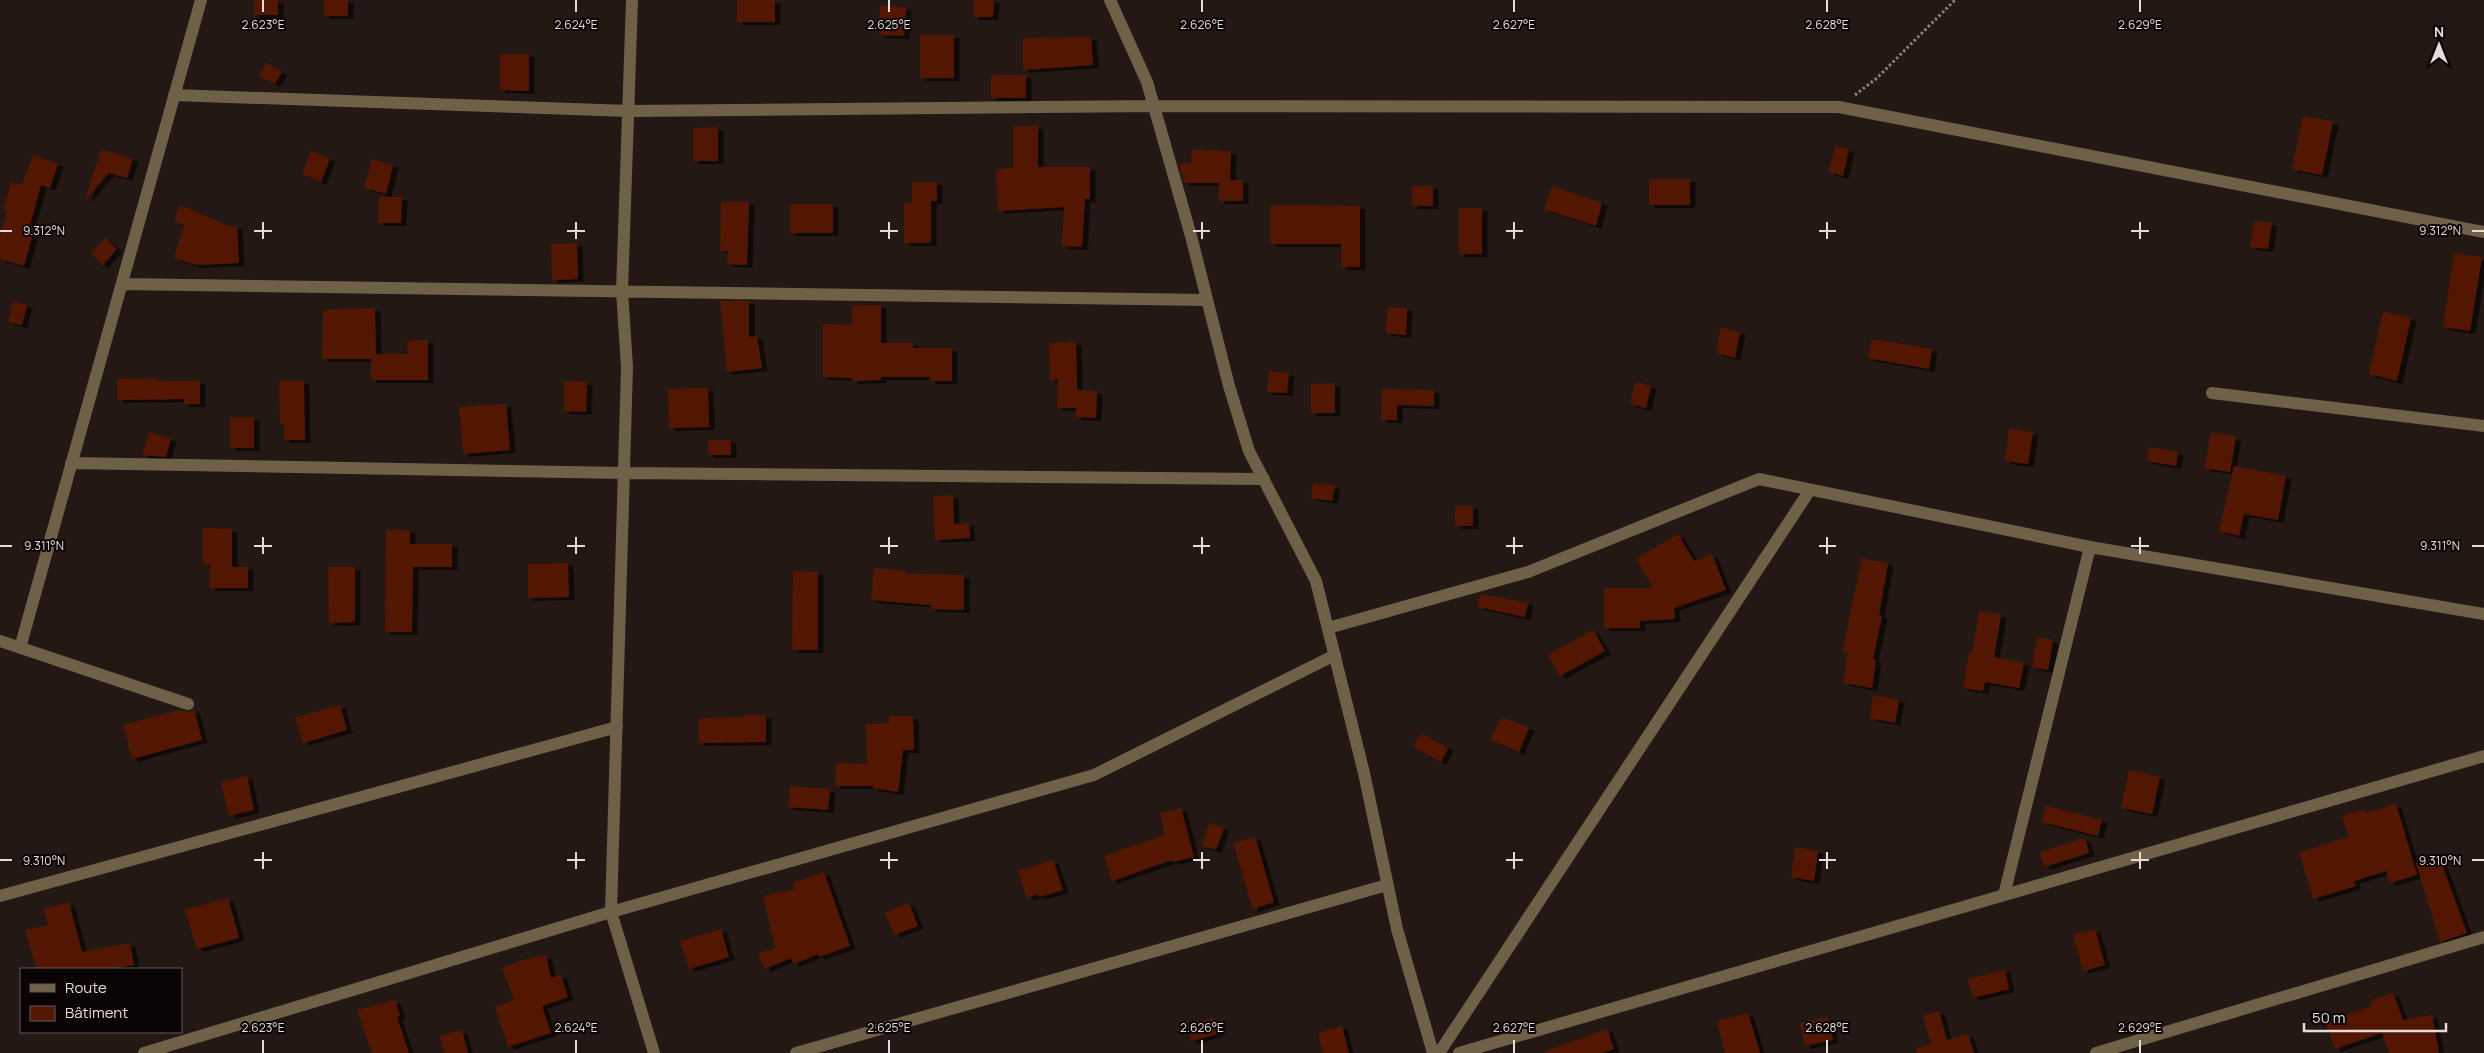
<svg xmlns="http://www.w3.org/2000/svg" width="2484" height="1053" font-family="Manrope,sans-serif">
<defs>
<filter id="shadow"><feDropShadow dx="5.5" dy="3" stdDeviation="0" flood-color="#0009"/></filter>
</defs>
<rect width="100%" height="100%" fill="#241814"/>
<path fill="#521900" filter="url(#shadow)" d="M254,0H278V15H254Z
M324,0H348V16H324Z
M737,0H775V22H737Z
M974,0H994L993,17H973Z
M880,6L906,7L904,36L879,35Z
M920,35H954V78H920Z
M1091,37L1093,65L1023,70V38Z
M500,54H529V91L500,90Z
M266,63L282,72L275,84L259,76Z
M991,75H1026V98H991Z
M2303,116L2333,122L2322,175L2292,169Z
M1013,126H1038V167H1090V199H1085L1082,247L1062,246L1064,207L998,211L996,170L1013,168Z
M718,127V161H693V128Z
M1835,146L1849,149L1843,176L1829,172Z
M101,149L133,159L127,178L109,173L85,200Z
M1192,150L1231,151L1230,180H1243V201H1219V183H1184L1179,163H1191Z
M311,151L330,159L321,182L302,174Z
M33,155L58,164L50,188L41,185L30,225L35,227L24,266L0,259V237L7,211L3,210L11,182L22,185Z
M372,159L393,165L386,194L364,188Z
M1649,179H1690V205H1649Z
M912,182H937V201H931V243H904V203H912Z
M1412,186H1433V206H1412Z
M1552,186L1602,203L1596,226L1544,209Z
M379,197H402L401,223H378Z
M721,202H749L747,265L727,264L728,251H720Z
M790,204H833V233H790Z
M180,205L228,226H237L239,263L196,265L174,258L184,225L174,220Z
M1293,205L1360,206V267H1341V244H1270V206Z
M1459,208H1482V254H1459Z
M2254,221L2272,223L2268,249L2250,247Z
M105,238L117,249L103,265L91,254Z
M577,243L578,279L552,280L551,244Z
M2454,253L2482,257L2470,331L2443,327Z
M13,301L27,305L22,325L8,322Z
M720,301H749V337L757,336L762,368L727,372Z
M852,305H881V343H913V348H952V381H930V377H881V380L852,381V378L823,377V324L852,325Z
M1388,307L1407,308L1406,335L1386,333Z
M375,308L376,354H408L407,341L428,340V380H371V359H322L323,310Z
M2383,312L2411,318L2397,381L2369,374Z
M1721,328L1740,332L1735,358L1716,353Z
M1872,339L1932,349L1929,369L1868,358Z
M1076,342L1077,390L1097,391L1096,418L1076,417V408H1057L1058,379L1050,380L1049,343Z
M1269,371L1289,373L1287,393L1267,392Z
M157,378V381H200V404H184V399L117,400V379Z
M279,381H304L305,440H284V423L280,424Z
M564,381L587,382L586,412L564,411Z
M1635,382L1651,386L1646,408L1630,404Z
M1335,383V413H1311V384Z
M708,388L709,427L669,428L668,389Z
M1382,389L1434,390V406L1397,405V420H1381Z
M506,404L510,450L463,454L459,407Z
M230,417H254V448H230Z
M2009,429L2033,432L2028,464L2005,461Z
M149,432L171,439L166,457L142,455Z
M2211,432L2236,437L2230,472L2205,468Z
M708,440H731V455H708Z
M2149,447L2178,452L2176,466L2147,461Z
M2234,466L2286,476L2278,520L2244,514L2239,536L2219,531Z
M1313,483L1335,486L1332,501L1311,498Z
M953,495L954,524L969,523L970,538L935,540L933,496Z
M1455,506H1473V526H1455Z
M203,528L232,529V567H248V588H210V565L203,564Z
M386,530H410V544H452V567H413L412,632H385Z
M1678,534L1694,561L1712,554L1726,590L1674,608L1675,619L1640,621V628H1604V588H1653L1636,559Z
M1862,558L1888,563L1879,615L1882,616L1873,659L1876,660L1872,688L1843,683L1848,653L1842,652Z
M568,563L569,597L528,598V564Z
M328,567H355V622L329,623Z
M874,568L907,571V574L964,575V610L931,609V605L871,600Z
M793,571L818,572V650H792Z
M1480,594L1528,603L1525,617L1478,607Z
M1979,611L2001,615L1994,657L2024,663L2019,688L1985,682L1983,691L1963,688L1969,653L1972,654Z
M1593,630L1605,651L1560,676L1548,655Z
M2037,637L2053,640L2048,670L2032,667Z
M1873,695L1899,700L1895,723L1870,718Z
M340,705L347,730L303,743L295,718Z
M194,709L202,740L132,759L123,725L180,710L189,712Z
M745,715H766V742L699,743V718L745,717Z
M889,716H913L914,750H903L898,792L873,788V786H835L836,763L867,764L866,724L889,723Z
M1502,717L1529,728L1519,752L1490,740Z
M1421,733L1448,748L1441,762L1413,747Z
M2129,770L2160,777L2152,814L2121,808Z
M247,776L254,810L229,816L221,782Z
M790,786L830,789L828,810L788,807Z
M2396,804L2417,875L2390,883L2386,871L2354,881L2356,886L2313,899L2299,852L2349,837L2342,816L2365,809L2366,813Z
M2046,806L2102,820L2098,836L2042,822Z
M1181,808L1194,857L1173,862L1172,860L1112,881L1104,856L1165,835L1160,813Z
M1209,823L1224,828L1216,850L1202,846Z
M1255,837L1274,902L1253,909L1233,843Z
M2085,838L2089,853L2044,867L2040,852Z
M1795,847L1818,851L1814,881L1791,877Z
M2439,856L2467,933L2440,942L2416,863Z
M1053,860L1063,890L1039,897L1038,894L1027,898L1018,871Z
M824,872L850,946L819,957L818,954L794,964L791,958L765,969L758,954L775,948L763,896L795,889L793,883Z
M228,898L239,938L197,949L185,910Z
M69,902L82,952L130,943L134,965L109,969H37L25,930L48,925L44,909Z
M909,903L918,926L894,935L885,913Z
M721,929L729,957L689,969L680,941Z
M2095,929L2105,965L2083,971L2073,935Z
M546,955L551,978L561,975L568,997L542,1006L551,1033L508,1047L495,1007L514,1000L502,968L523,960Z
M2005,970L2009,989L1973,998L1968,979Z
M2393,993L2403,1020L2432,1015L2439,1053H2389L2382,1033L2335,1049L2325,1022L2372,1006L2371,1001Z
M395,1000L400,1016L397,1017L409,1053H372L357,1010Z
M1939,1011L1947,1040L1968,1034L1974,1053H1917L1916,1048L1931,1044L1923,1016Z
M1748,1013L1760,1053H1725L1717,1021Z
M1828,1017L1833,1040L1805,1046L1800,1023Z
M1213,1018L1217,1034L1191,1041L1187,1025Z
M1342,1026L1349,1053H1323L1318,1033Z
M1607,1029L1614,1049L1602,1053H1546V1051Z
M462,1030L468,1053H444L440,1036Z"/>
<g fill="none" stroke-linecap="round" stroke-linejoin="round">
<path stroke="#8a807c" stroke-width="3" stroke-dasharray="2.5 2.5" stroke-linecap="butt" d="M1855,95L1877,78L1955,0"/>
<path stroke="#6f6048" stroke-width="12" d="M632,0L622,291L627,367L611,912L654,1053
M1110,0L1147,82L1191,236L1229,386L1249,451L1316,581L1364,773L1397,929L1433,1053
M174,95L629,111L1154,106L1839,107L2484,232
M122,284L1207,300
M2212,393L2484,426
M71,463L624,473L1264,479
M1328,628L1528,572L1759,479L2090,547L2484,614
M0,641L188,704
M20,648L201,0
M2004,895L2090,547
M0,896L617,727
M144,1053L611,912L1094,775L1335,655
M796,1053L1387,885
M1439,1053L1810,490
M1459,1053L2484,756
M2096,1053L2484,937"/>
</g>
<path fill="none" stroke="#e5dcd9" stroke-width="2" d="M263,0V12M576,0V12M889,0V12M1202,0V12M1514,0V12M1827,0V12M2140,0V12M263,222V239M576,222V239M889,222V239M1202,222V239M1514,222V239M1827,222V239M2140,222V239M0,231H12M254,231H272M567,231H585M880,231H898M1193,231H1210M1506,231H1523M1819,231H1836M2131,231H2149M2472,231H2484M263,537V554M576,537V554M889,537V554M1202,537V554M1514,537V554M1827,537V554M2140,537V554M0,546H12M254,546H272M567,546H585M880,546H898M1193,546H1210M1506,546H1523M1819,546H1836M2131,546H2149M2472,546H2484M263,852V869M576,852V869M889,852V869M1202,852V869M1514,852V869M1827,852V869M2140,852V869M0,860H12M254,860H272M567,860H585M880,860H898M1193,860H1210M1506,860H1523M1819,860H1836M2131,860H2149M2472,860H2484M263,1040V1053M576,1040V1053M889,1040V1053M1202,1040V1053M1514,1040V1053M1827,1040V1053M2140,1040V1053"/>
<g font-size="12" text-anchor="middle" fill="#e5dcd9" stroke="#0a0504" stroke-width="4" stroke-linejoin="round" paint-order="stroke">
<text x="263" y="29">2.623°E</text>
<text x="576" y="29">2.624°E</text>
<text x="889" y="29">2.625°E</text>
<text x="1202" y="29">2.626°E</text>
<text x="1514" y="29">2.627°E</text>
<text x="1827" y="29">2.628°E</text>
<text x="2140" y="29">2.629°E</text>
<text x="44" y="235">9.312°N</text>
<text x="2440" y="235">9.312°N</text>
<text x="44" y="550">9.311°N</text>
<text x="2440" y="550">9.311°N</text>
<text x="44" y="865">9.310°N</text>
<text x="2440" y="865">9.310°N</text>
<text x="263" y="1032">2.623°E</text>
<text x="576" y="1032">2.624°E</text>
<text x="889" y="1032">2.625°E</text>
<text x="1202" y="1032">2.626°E</text>
<text x="1514" y="1032">2.627°E</text>
<text x="1827" y="1032">2.628°E</text>
<text x="2140" y="1032">2.629°E</text>
</g>
<rect x="20" y="968" width="162" height="65" fill="#0a0504" stroke="#625b59"/>
<rect x="30" y="984" width="25" height="8" fill="#6f6048" stroke="#625b59"/>
<text x="65" y="993" font-size="15" fill="#e5dcd9">Route</text>
<rect x="30" y="1006" width="25" height="15" fill="#521900" stroke="#625b59"/>
<text x="65" y="1018" font-size="15" fill="#e5dcd9">Bâtiment</text>
<g transform="translate(2439 45)" stroke="#0a0504" stroke-width="4" paint-order="stroke">
<path d="M0-4L9 19L0 12L-9 19Z" fill="#e5dcd9"/>
<text y="-8" font-size="14" font-weight="bold" text-anchor="middle" fill="#e5dcd9">N</text>
</g>
<path d="M2304 1023v8h142v-8" fill="none" stroke="#e5dcd9" stroke-width="2.5"/>
<text x="2312" y="1023" font-size="15" fill="#e5dcd9" stroke="#0a0504" stroke-width="4" paint-order="stroke">50 m</text>
</svg>
